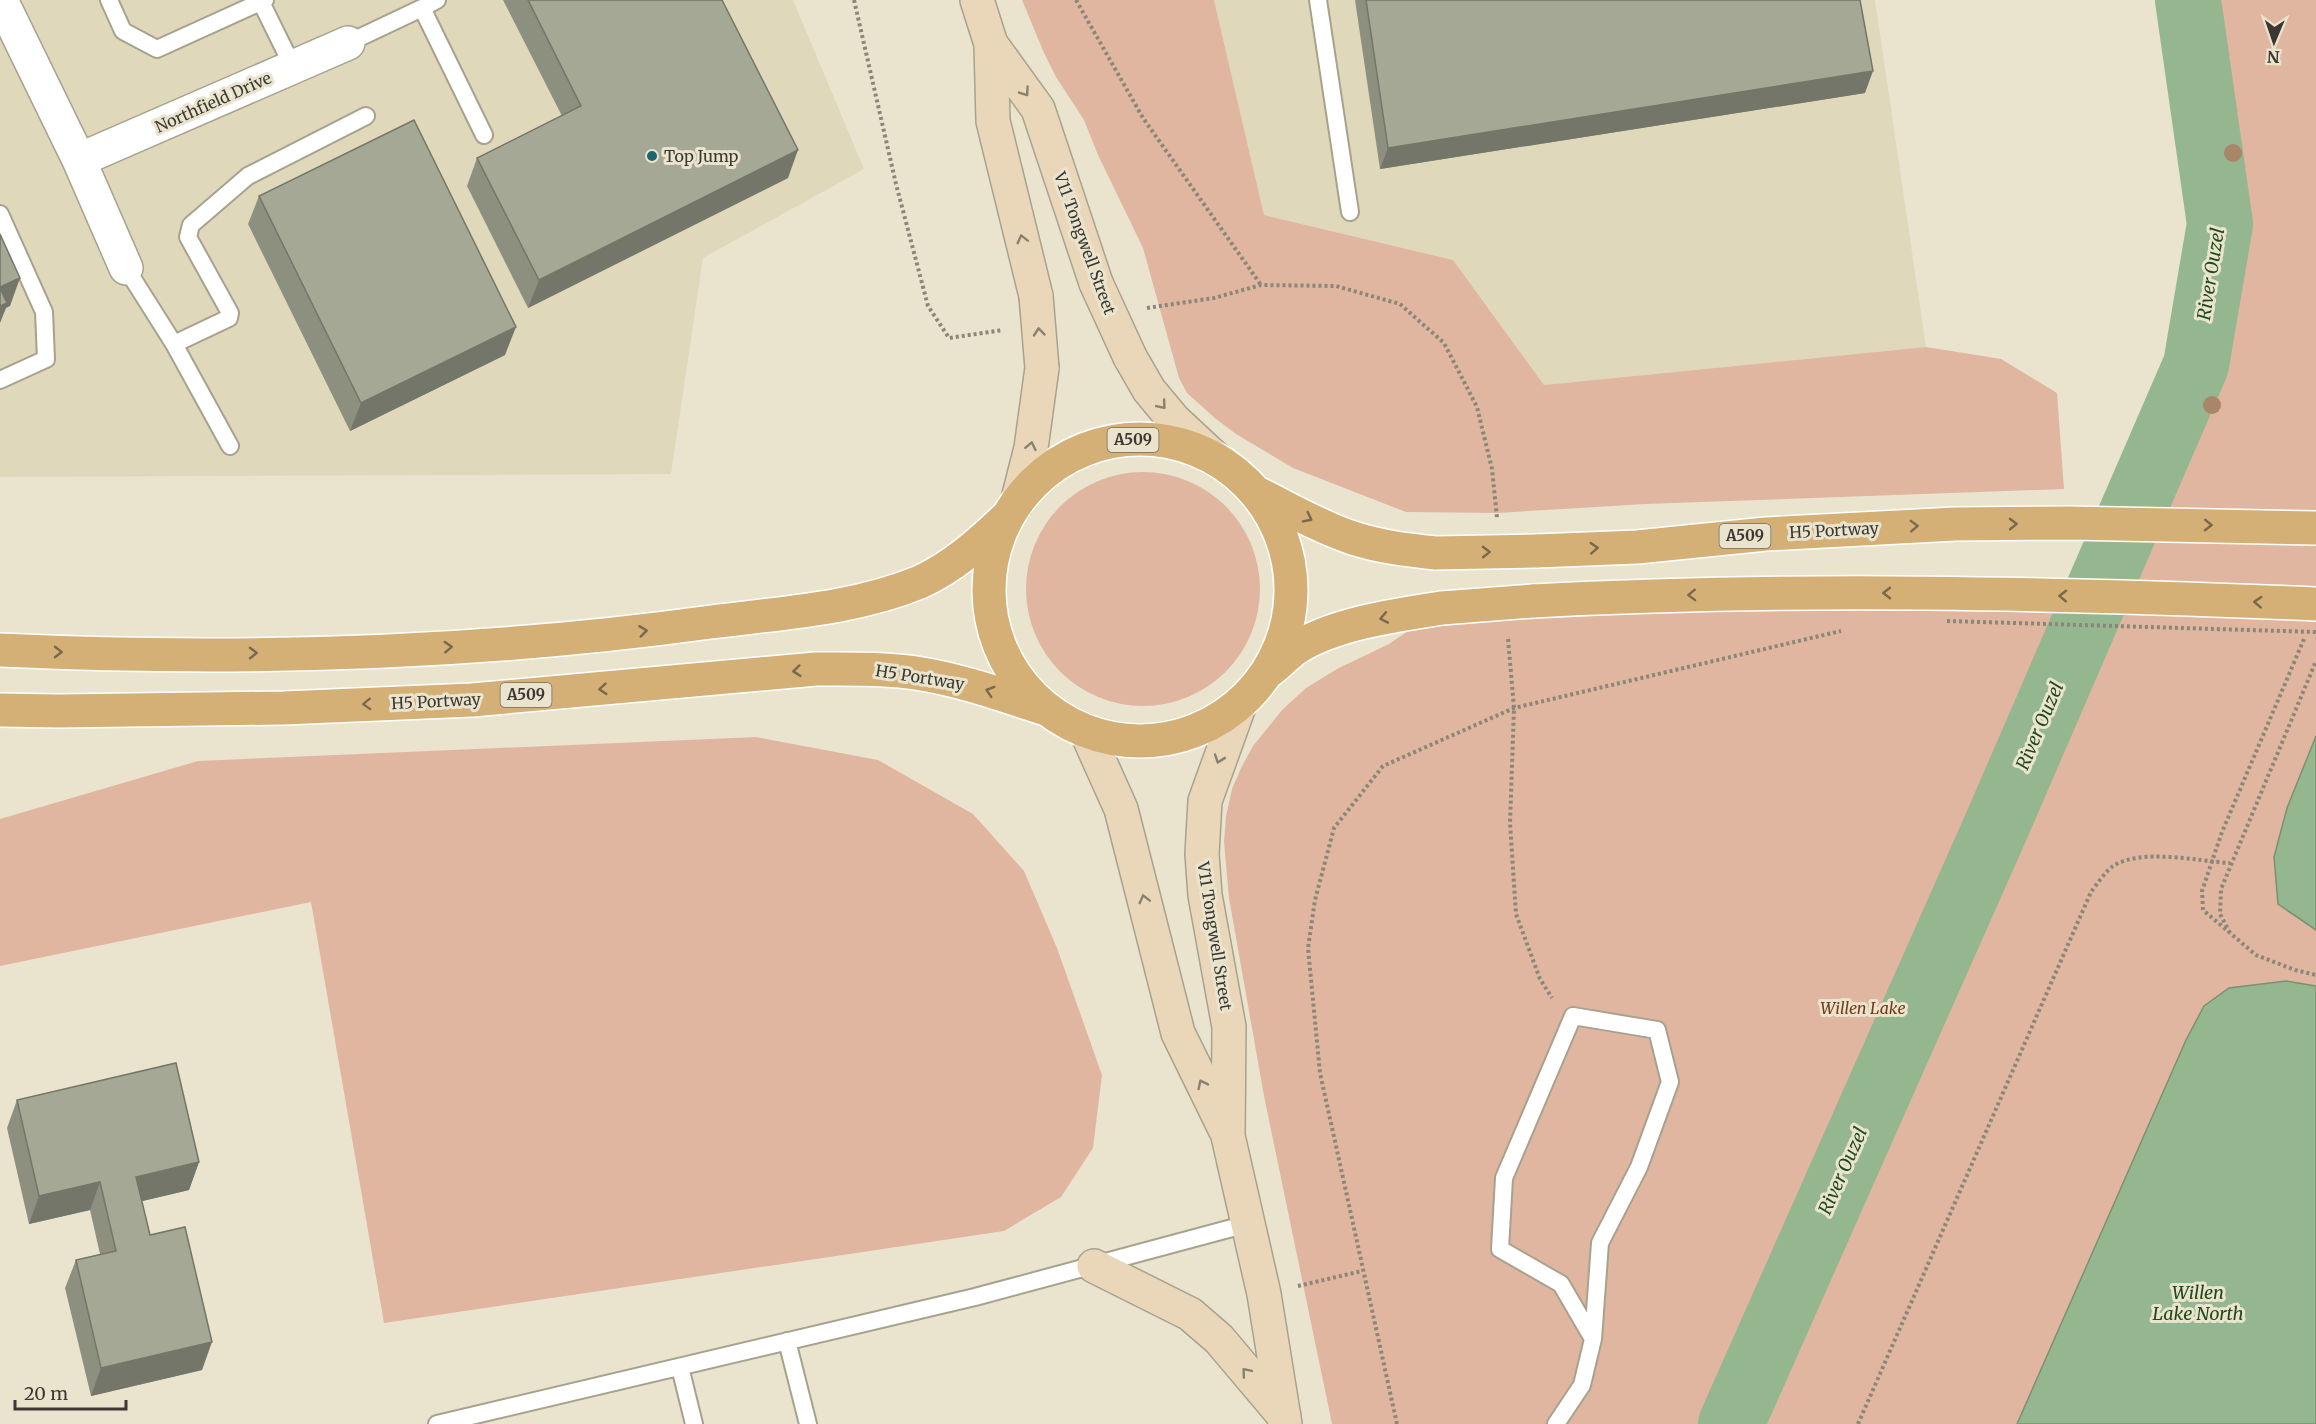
<svg xmlns="http://www.w3.org/2000/svg" width="2316" height="1424" font-family="Merriweather,serif">
<rect width="100%" height="100%" fill="#eae4cf"/>
<path fill="#dfd8bb" d="M0,0H793L864,169L703,258L671,474L0,477Z
M1214,0H1875L1926,347L1544,385L1453,260L1264,215Z"/>
<path fill="#e0b6a0" d="M1022,0H1214L1264,215L1453,260L1544,385L1926,347L2001,359L2057,393L2064,489L1645,504L1497,513L1406,512L1293,468L1236,434L1216,419L1187,393L1179,378L1143,248L1098,155L1084,120L1056,77L1044,53Z
M2188,0H2316V1424H1332L1264,1096L1229,898L1224,842L1226,816L1232,789L1241,768L1253,746L1282,710L1306,688L1337,669L1389,644L1442,608L2101,597L2196,365L2220,224Z
M1026 589a117 117 0 1 1 234 0a117 117 0 1 1-234 0Z
M756,737L878,760L973,814L1024,871L1057,948L1102,1075L1093,1148L1061,1197L1004,1231L384,1323L311,902L0,966V819L198,761Z"/>
<path fill="#95b78f" stroke="#7a9172" stroke-width="1.5" d="M2316,736V930L2278,904L2274,857L2287,808Z
M2286,981L2316,986V1424H2017L2186,1040L2204,1006L2229,988Z"/>
<g fill="none" stroke-linecap="round" stroke-linejoin="round">
<path stroke="#95b78f" stroke-width="66" d="M1731,1424L1996,827L2196,365L2220,224L2188,0"/>
<defs>
<path id="lane" d="M109,0L123,31L157,49L265,0
M260,0L293,67
M1318,0L1350,212
M422,8L437,0
M348,43L422,8L484,135
M0,214L44,312L46,359L0,380
M126,268L174,344L230,446
M174,344L229,318L230,313L188,237L191,225L248,176L366,116
M787,1341L808,1424
M680,1367L694,1424
M437,1424L975,1297L1247,1224
M1556,1424L1582,1385L1593,1339L1600,1243L1639,1167L1670,1082L1657,1030L1573,1016L1504,1178L1500,1249L1561,1284L1593,1339"/>
<path id="street" d="M1,0L79,160L126,268
M79,160L348,43"/>
<path id="secondary" d="M977,0L991,44L993,121L1036,296
M991,44L1038,109L1096,283
M1130,357L1149,390L1174,420L1217,460
M1017,503L1031,448L1042,368
M1240,704L1205,801L1202,854L1205,895L1229,1027L1228,1136L1264,1294L1285,1424
M1086,731L1121,809L1178,1033L1225,1129
M1094,1266L1190,1314L1219,1339L1284,1416"/>
<path id="primary" d="M989 590a151 151 0 1 1 302 0a151 151 0 1 1-302 0Z
M1255,492C1288,508 1319,527 1353,538C1380,547 1408,550 1436,553
M1536,551L1637,547L1766,534L1955,524L2069,523L2316,528
M1533,601C1794,587 2055,593 2316,604
M0,650C235,661 478,654 711,622C781,613 855,609 920,582C953,567 981,542 1007,517
M1269,671C1279,664 1288,653 1298,647C1337,623 1397,615 1442,608
M0,710L58,711L284,708L472,700L816,669C851,669 887,668 922,674C964,681 1005,696 1046,709"/>
</defs>
<use href="#lane" stroke="#a7a28e" stroke-width="20"/>
<use href="#street" stroke="#a7a28e" stroke-width="36"/>
<use href="#secondary" stroke="#a7a28e" stroke-width="36"/>
<use href="#primary" stroke="#fff" stroke-width="36"/>
<path stroke="#8a8779" stroke-width="4" stroke-dasharray="3 3" stroke-linecap="butt" d="M854,0L896,184L928,306L949,338L1003,330
M1076,0L1143,118L1261,285
M1147,308L1214,298L1261,285L1336,286L1400,304L1444,343L1477,407L1492,469L1497,518
M1508,639L1514,708L1510,823L1516,914L1540,979L1552,998
M2304,639L2222,832L2202,891L2203,910L2256,955L2295,970L2316,975
M2230,933L2220,914L2221,889L2316,661
M1298,1286L1362,1271
M1397,1424L1320,1073L1308,948L1315,900L1334,828L1383,766L1514,708L1841,631
M1858,1424L2091,892C2097,884 2105,872 2113,866C2142,848 2197,861 2230,863"/>
<use href="#lane" stroke="#fff" stroke-width="16"/>
<use href="#street" stroke="#fff" stroke-width="33"/>
<use href="#secondary" stroke="#ead7ba" stroke-width="33"/>
<use href="#primary" stroke="#d5b076" stroke-width="33"/>
<defs>
<path id="secondary-bridge" d="M1096,283L1130,357
M1036,296L1042,368"/>
<path id="primary-bridge" d="M1436,553L1536,551
M1442,608L1533,601"/>
</defs>
<use href="#secondary-bridge" stroke="#a7a28e" stroke-width="36" stroke-linecap="butt"/>
<use href="#primary-bridge" stroke="#fff" stroke-width="36" stroke-linecap="butt"/>
<path stroke="#8a8779" stroke-width="4" stroke-dasharray="3 3" stroke-linecap="butt" d="M1947,621L2316,632"/>
<use href="#secondary-bridge" stroke="#ead7ba" stroke-width="33"/>
<use href="#primary-bridge" stroke="#d5b076" stroke-width="33"/>
</g>
<g fill="#aa8669">
<circle cx="2233" cy="153" r="9"/>
<circle cx="2212" cy="405" r="9"/>
</g>
<path fill="#8d907f" d="M503,0H722L788,178L528,308L467,186L477,158L562,116Z
M1355,0H1860L1865,93L1380,169Z
M259,196L505,355L350,431L248,224Z
M17,1100L199,1162L189,1190L142,1201L150,1235L202,1370L91,1396L65,1288L76,1260L100,1254L90,1210L29,1224L7,1128Z"/>
<path fill="#737668" d="M1873,71L1865,93L1380,169L1388,148Z
M798,150L788,178L528,308L539,280Z
M20,278L10,306L6,308L0,323V287Z
M516,327L505,355L350,431L361,403Z
M199,1162L189,1190L126,1205L136,1177Z
M100,1182L90,1210L29,1224L39,1196Z
M212,1342L202,1370L91,1396L101,1368Z"/>
<path fill="#a4a894" stroke="#737668" stroke-width="1.5" d="M528,0H722L798,150L539,280L477,158L581,106Z
M1366,0H1860L1873,71L1388,148Z
M414,120L516,327L361,403L259,196Z
M0,234L20,278L0,287Z
M0,288L7,303L0,306Z
M176,1063L199,1162L136,1177L150,1235L185,1227L212,1342L101,1368L76,1260L116,1251L100,1182L39,1196L17,1100Z"/>
<defs><path id="oneway-chevron" d="M-2-3.5L2.5 0L-2 3.5" fill="none" stroke-width="1.6" stroke-linecap="round" stroke-linejoin="round" transform="scale(1.5)"/></defs>
<g stroke="#89806e">
<use href="#oneway-chevron" transform="translate(1025 92) rotate(55)"/>
<use href="#oneway-chevron" transform="translate(1022 239) rotate(-104)"/>
<use href="#oneway-chevron" transform="translate(1039 332) rotate(-95)"/>
<use href="#oneway-chevron" transform="translate(1162 405) rotate(50)"/>
<use href="#oneway-chevron" transform="translate(1031 446) rotate(-78)"/>
<use href="#oneway-chevron" transform="translate(1219 759) rotate(109)"/>
<use href="#oneway-chevron" transform="translate(1144 899) rotate(-104)"/>
<use href="#oneway-chevron" transform="translate(1202 1084) rotate(-116)"/>
<use href="#oneway-chevron" transform="translate(1246 1372) rotate(-130)"/>
</g>
<g stroke="#78684c">
<use href="#oneway-chevron" transform="translate(1308 518) rotate(27)"/>
<use href="#oneway-chevron" transform="translate(2013 524) rotate(-1)"/>
<use href="#oneway-chevron" transform="translate(2208 525) rotate(1)"/>
<use href="#oneway-chevron" transform="translate(1914 526) rotate(-2)"/>
<use href="#oneway-chevron" transform="translate(1594 548) rotate(-3)"/>
<use href="#oneway-chevron" transform="translate(1486 552) rotate(-1)"/>
<use href="#oneway-chevron" transform="translate(1887 593) rotate(-180)"/>
<use href="#oneway-chevron" transform="translate(1692 595) rotate(178)"/>
<use href="#oneway-chevron" transform="translate(2063 596) rotate(-179)"/>
<use href="#oneway-chevron" transform="translate(2258 602) rotate(-177)"/>
<use href="#oneway-chevron" transform="translate(1384 618) rotate(169)"/>
<use href="#oneway-chevron" transform="translate(643 631) rotate(-7)"/>
<use href="#oneway-chevron" transform="translate(448 647) rotate(-3)"/>
<use href="#oneway-chevron" transform="translate(58 652) rotate(1)"/>
<use href="#oneway-chevron" transform="translate(253 653) rotate(-1)"/>
<use href="#oneway-chevron" transform="translate(797 671) rotate(174)"/>
<use href="#oneway-chevron" transform="translate(603 689) rotate(175)"/>
<use href="#oneway-chevron" transform="translate(990 691) rotate(-162)"/>
<use href="#oneway-chevron" transform="translate(367 704) rotate(178)"/>
</g>
<circle fill="#1c6672" stroke="#eae4cf" stroke-width="2" cx="652" cy="156" r="6"/>
<g text-anchor="middle" stroke-width="6" stroke-linejoin="round" paint-order="stroke">
<g fill="#eae4cf" stroke="#6f6c60" stroke-width="1.5">
<rect x="1107.5" y="428" width="51" height="24" rx="4.5"/>
<rect x="1719.5" y="524" width="51" height="24" rx="4.5"/>
<rect x="500.5" y="683" width="51" height="24" rx="4.5"/>
</g>
<g font-size="15" font-weight="bold" fill="#3a3830">
<text x="1133" y="445">A509</text>
<text x="1745" y="541">A509</text>
<text x="526" y="700">A509</text>
</g>
<g font-size="16" fill="#3a3830" stroke="#eae4cf">
<text transform="translate(213 102) rotate(-24)" y="6">Northfield Drive</text>
<text transform="translate(1085 243) rotate(70)" y="6">V11 Tongwell Street</text>
<text transform="translate(1834 530) rotate(-3)" y="6">H5 Portway</text>
<text transform="translate(920 677) rotate(9)" y="6">H5 Portway</text>
<text transform="translate(436 701) rotate(-3)" y="6">H5 Portway</text>
<text transform="translate(1215 936) rotate(81)" y="6">V11 Tongwell Street</text>
</g>
<g font-size="16" fill="#3a3830" stroke="#eae4cf" text-anchor="start">
<text x="664" y="162">Top Jump</text>
</g>
<g font-size="16" font-style="italic" fill="#753915" stroke="#eae4cf">
<text x="1863" y="1014">Willen Lake</text>
</g>
<g font-size="18" font-style="italic" fill="#1d4a15" stroke="#eae4cf">
<text transform="translate(2211 274) rotate(-81)" y="6">River Ouzel</text>
<text transform="translate(2040 726) rotate(-67)" y="6">River Ouzel</text>
<text transform="translate(1843 1171) rotate(-66)" y="6">River Ouzel</text>
<text x="2198" y="1299">Willen<tspan x="2198" dy="21">Lake North</tspan></text>
</g>
</g>
<g transform="translate(2274 42) rotate(182)" stroke="#eae4cf" stroke-width="4.5" paint-order="stroke">
<path d="M0-4.5L10 22L0 15L-10 22Z" fill="#3a3830"/>
<text y="-9" font-size="16" font-weight="bold" text-anchor="middle" fill="#3a3830">N</text>
</g>
<path d="M15 1400v9h111v-9" fill="none" stroke="#3a3830" stroke-width="3"/>
<text x="24" y="1400" font-size="18" fill="#3a3830" stroke="#eae4cf" stroke-width="4.5" paint-order="stroke">20 m</text>
</svg>
